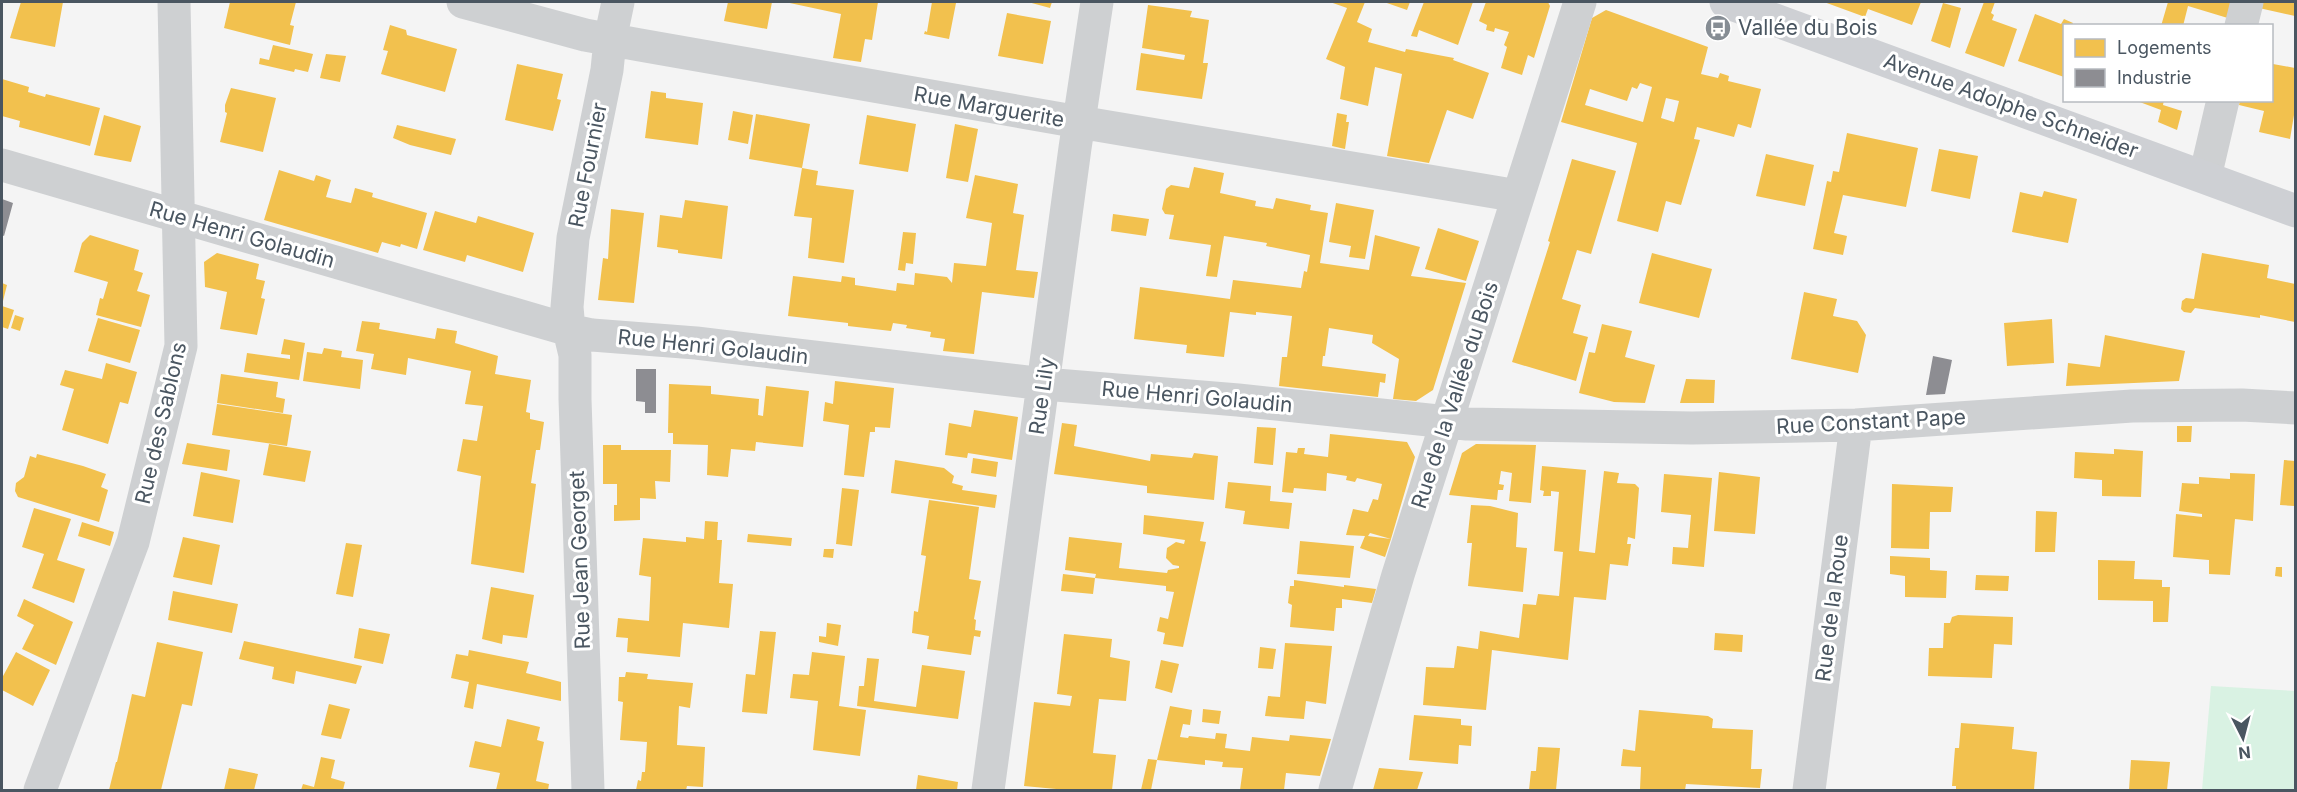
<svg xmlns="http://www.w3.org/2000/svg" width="2297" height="792" font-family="Inter,sans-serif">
<rect width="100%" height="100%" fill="#f4f4f4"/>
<path fill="#d9f2e3" d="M2211,686L2295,691V790H2202Z"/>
<path fill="#f2c14e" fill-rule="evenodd" d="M21,2H63L55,47L10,38Z
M230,2H296L290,25L294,26L290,45L224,28Z
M728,2H772L767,29L724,21Z
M785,2H878L872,40L865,39L861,62L833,58L841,14Z
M932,2L956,3L949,39L924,34L925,31L927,32Z
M1028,2H1052L1050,8Z
M1330,2H1365L1357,22L1372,29L1368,42L1405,52L1406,49L1454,58L1453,60L1489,73L1473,119L1447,110L1429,163L1387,156L1402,74L1375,67L1368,106L1340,99L1345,67L1326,59L1347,8Z
M1384,2H1410L1407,10Z
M1424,2H1473L1458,45L1419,30L1417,37L1411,36Z
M1486,2H1548L1550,6L1534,58L1528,55L1522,75L1501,68L1507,47L1504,45L1509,32L1495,28L1494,32L1486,30L1487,25L1479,21Z
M1824,2H1921L1912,25L1868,9L1865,17Z
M1984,2H1995L1991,13L1994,15L1992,20L2017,29L2004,67L1965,53Z
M2168,2H2235L2231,19L2188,6L2183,26H2161Z
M2261,2H2295V16L2259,8Z
M1943,3L1961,8L1950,48L1931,41Z
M1148,5L1192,11L1190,17L1209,20L1203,63H1208L1202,99L1136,90L1141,53L1184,60L1185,55L1142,48Z
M1606,10L1708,47L1701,74L1718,78L1720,73L1729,76L1728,81L1761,89L1751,128L1738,124L1734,137L1697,127L1694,139L1700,140L1681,205L1666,201L1658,232L1617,221L1637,143L1561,122L1592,18ZM1640,83L1652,87L1643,122L1585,105L1590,89L1627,101L1632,87L1637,89ZM1666,98L1679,101L1674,122L1661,118Z
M1007,13L1051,21L1043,64L998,56Z
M2035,14L2061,24L2064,19L2073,23L2072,26H2064V77L2018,61Z
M390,25L406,30L407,35L457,49L445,92L381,74L388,51L383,50Z
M273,45L313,54L308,72L295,69L294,72L259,64L260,58L269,60Z
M326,54L346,56L340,82L320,78Z
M517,64L563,74L557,99L561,100L553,131L505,120Z
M2273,64L2295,68V109L2290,139L2259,132L2264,111L2239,105L2240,100H2272Z
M2,79L29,87L28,92L45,97L46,94L100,108L90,146L19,127L20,121L2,116Z
M231,88L276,98L263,152L220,142L227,113L225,112V105Z
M651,91L666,93V98L703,103L698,145L645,138Z
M2164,100L2163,105L2182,111L2177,130L2158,122L2161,110L2137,101Z
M733,111L753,115L748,144L728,140Z
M1337,113L1347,115L1346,122H1349L1345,149L1332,146Z
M756,114L810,124L802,168L818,171L816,185L854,190L844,263L808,258L812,218L794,216L802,168L749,159Z
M104,115L141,126L131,162L94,155Z
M867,115L916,124L908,172L859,164Z
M955,124L978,129L968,182L946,178Z
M397,125L456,139L451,155L410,145L393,138Z
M1847,133L1918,148L1906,207L1843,195L1834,233L1847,236L1843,255L1813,249L1827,181L1831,182L1833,171L1839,172Z
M1939,149L1978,156L1970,199L1931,191Z
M1766,154L1814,165L1805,206L1756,196Z
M1572,159L1616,171L1591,254L1577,250L1562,299L1581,305L1573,333L1588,337L1576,381L1512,362L1550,242L1548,241Z
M1194,167L1224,173L1220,193L1256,201L1255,206L1273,209L1276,198L1311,205L1310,210L1328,213L1320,263L1369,270L1375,235L1420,247L1411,276L1466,283L1433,390L1416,401L1393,399L1399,359L1372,343L1373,335L1329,328L1325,356H1323L1322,366L1386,374L1385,383L1380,382L1378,397L1279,386L1282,357H1287L1292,316L1256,312V315L1230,312L1224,357L1186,353L1187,345L1134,339L1140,287L1230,299L1233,280L1301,288L1304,271L1307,272L1310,255L1266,246L1267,243L1224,236L1217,277L1206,276L1211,245L1169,239L1174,215L1165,214L1162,209L1166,189L1171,185L1189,188Z
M279,170L314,181L316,175L331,180L326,197L351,203L355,188L373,193L372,197L427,213L417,249L401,244L400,247L382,242L378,253L264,220Z
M975,175L1018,184L1013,213L1024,215L1016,270L1038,272L1034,298L982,292L974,354L943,351L945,339L930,337L931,332L906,328L907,325L893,323L891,331L848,326V323L788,316L793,276L841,282L842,276L855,278V285L896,291L897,283L914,285L915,273L947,277L952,283L954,263L986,266L992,223L966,218Z
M2044,191L2077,199L2068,243L2012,232L2020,192L2042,197Z
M685,200L728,206L722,259L678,253V250L657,247L660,215L682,218Z
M1336,203L1374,210L1365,259L1349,257L1351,246L1329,242Z
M611,209L644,213L634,303L598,300L603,258L608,259Z
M435,211L476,223L478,216L534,233L523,272L467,255L465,262L423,250Z
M1113,214L1149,219L1146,236L1111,231Z
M1438,228L1479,241L1466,281L1425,269Z
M903,232L916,233L913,264L906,263L905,271L898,270Z
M90,235L139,250L134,270L143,273L137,291L150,295L141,327L96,315L100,298L103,299L108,282L74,272L82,243Z
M217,253L259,264L256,279L265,281L261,298L265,299L257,335L220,329L227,292L205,287L204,262Z
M1652,253L1712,269L1699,318L1639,303Z
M2202,253L2269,265L2267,278L2295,284V322L2260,315V318L2195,308L2191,313L2184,312L2181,309L2182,301L2186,298L2194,299Z
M2,283L7,285L2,305Z
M1804,292L1837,299L1833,316L1857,321L1866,335L1858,373L1791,359Z
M2,306L14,310L8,329L2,327Z
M15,315L24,318L20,331L11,328Z
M98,318L140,330L130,363L88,351Z
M2052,319L2054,363L2007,366L2004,323Z
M362,321L380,323L379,329L435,339L437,328L457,331L455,343L498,356L495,374L531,380L526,412L530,413V419L544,422L540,450H536L531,483L536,484L524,573L471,564L481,476L457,471L463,439L477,441L483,406L465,404L471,371L408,358L406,375L371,369L374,354L356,351Z
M1602,324L1632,331L1625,357L1655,365L1645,403L1614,402L1579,393L1589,352L1595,353Z
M2105,335L2185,351L2179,381L2066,386L2068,363L2100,367Z
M284,339L305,343L299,380L244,372L247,353L290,359V355L281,354Z
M324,348L342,351L341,357L363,360L360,389L303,381L307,352L322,354Z
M106,363L137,372L128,404L120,402L108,444L62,430L74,389L60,385L65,370L102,379Z
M221,374L278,382L276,397L285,399L283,413L217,403Z
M1686,379L1715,380L1714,403H1680Z
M835,381L894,388L890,428L875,427V432H870L864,477L844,475L849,425L823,421L825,402L833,404Z
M669,384L711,386V394L759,399L758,415L763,416L766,386L809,391L803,447L756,442L755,451L731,449L728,477L707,475L708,445L673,444V433H668Z
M217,404L292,415L287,446L212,435Z
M974,410L1018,417L1012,460L968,453L967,458L945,455L949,423L971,427Z
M1062,423L1077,425L1074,446L1150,461L1151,454L1192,458L1194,453L1218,456L1214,500L1147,493V486L1054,474Z
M2177,426H2192L2191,442H2177Z
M1257,427L1276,428L1273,465L1254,463Z
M1330,434L1407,442L1415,457L1391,539L1370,533L1368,536L1391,539L1385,557L1360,548L1365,536L1346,535L1353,509L1368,512L1373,499L1378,500L1382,484L1357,478L1355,482L1346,480L1347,476L1327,473L1326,491L1294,488L1293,493L1282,492L1286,452L1297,453L1298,448H1305L1304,454L1328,457Z
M187,443L230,450L227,471L182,464Z
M269,444L311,451L305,482L263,475Z
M1476,444L1536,445L1531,503L1509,501L1512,473L1501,471L1499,484L1504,485L1503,490H1498L1497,500L1449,495L1462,453Z
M603,445H621V450H671L670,482L655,481L656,499L640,498V520L614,521V505H617V484H603Z
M2114,449L2143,451L2141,497L2102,496V480L2074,478L2075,452L2114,454Z
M37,454L83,466L106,474L101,487L108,490L99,522L18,497L15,491L16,483L24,477L30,456L36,458Z
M973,458L998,462L996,477L971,473Z
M895,460L944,468L954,476L952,483L963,486L962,490L997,495L995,508L891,493Z
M2284,460L2295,461V506L2280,505Z
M1542,466L1586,470L1579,551L1595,553L1604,471L1619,473L1617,483L1635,484L1639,488L1635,539L1628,537L1627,544H1631L1628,566L1610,564L1606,600L1574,597L1568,660L1492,650L1486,710L1423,705L1426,667L1454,668L1457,646L1478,649L1480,631L1519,638L1523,604L1536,605L1538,594L1559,596L1563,552L1554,551L1559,492L1551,491V496H1543L1544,491L1540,490Z
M201,472L240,480L233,523L193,516Z
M1719,472L1760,477L1755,534L1714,531Z
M2230,473L2255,474L2253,521L2235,519L2230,575L2209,574V560L2173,557L2176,514L2202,517V514L2179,511L2182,483L2199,484V477L2230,479Z
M1664,474L1712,478L1704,567L1672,564L1673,547L1688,548L1691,515L1661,512Z
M1228,482L1271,486L1270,501L1292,503L1289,529L1243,524L1245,511L1225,508Z
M1892,484L1953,487L1951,512H1930L1929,549L1891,548Z
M842,488L859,490L852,546L836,544Z
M929,500L979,507L969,579L981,581L974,619L976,620L975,630L981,631L980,637L974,636L971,655L927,649L929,636L912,633L914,611L918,612L926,556L921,555Z
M1471,505L1490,506L1518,513L1516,547L1527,548L1523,592L1468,586L1472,543H1467Z
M34,508L71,519L57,560L85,569L74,603L32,588L44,554L22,547Z
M2036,511L2057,512L2055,552H2035Z
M1144,515L1204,522L1200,541L1206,542L1183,647L1163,644L1165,633L1157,631L1160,617L1168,619L1174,592L1166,591V586L1095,578L1096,574L1065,570L1069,537L1122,543L1119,568L1167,573L1168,570L1179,568V566L1173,565L1166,558L1167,548L1176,542L1184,544L1185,540L1143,534Z
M705,521L718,522L717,540H722L719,583L733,584L729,628L683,623L680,657L627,652L628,638L616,637L618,618L649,621L651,577L639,575L643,538L686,542V537L704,539Z
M82,522L114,532L110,546L78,536Z
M748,534L792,538L791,546L747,542Z
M183,537L220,545L212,585L173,577Z
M1300,541L1354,546L1350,578L1297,574Z
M346,543L362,545L353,597L336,594Z
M824,549H834L833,558L823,557Z
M1890,556L1930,558V570L1947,571L1946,598L1905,597V576L1890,574Z
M2098,560L2135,561L2134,579L2162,580V587H2170L2168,622H2153V601L2098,600Z
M2276,567H2282V577L2275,576Z
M1063,574L1095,578L1093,594L1061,591Z
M1976,575L2009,576L2008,591L1975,590Z
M1294,580L1344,587V585L1376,589L1372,603L1342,599V608H1336L1334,631L1290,627L1292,605L1288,603L1290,586H1294Z
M491,587L534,595L527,638L503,635L502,644L482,639Z
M173,591L238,604L232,633L168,620Z
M24,599L73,622L56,665L22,649L34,625L17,616Z
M1958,615L2013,617L2012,645L1994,644L1992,678L1928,676L1929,648H1943L1944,623H1950L1952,617Z
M827,623L841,625L838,646L819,642V636L826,637Z
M359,628L390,634L383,664L354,658Z
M760,631L776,632L767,714L742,712L746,674L755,675Z
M1715,633L1743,635L1742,652L1714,650Z
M1064,634L1112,639L1110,657L1130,661L1126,701L1099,699L1093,753L1116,755L1112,790H1067L1024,786L1034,702L1070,706L1072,696L1057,694Z
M244,641L362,666L356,684L296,671L294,684L272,679L274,667L239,659Z
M157,642L203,652L192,706L182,704L161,790H109L116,762H117L132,694L145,697Z
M1285,643L1332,646L1326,704L1306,701L1304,719L1265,716L1268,696L1280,697Z
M1260,647L1276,649L1273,669L1258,668Z
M469,650L529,662L526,673L561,682V701L477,684L473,709L464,707L469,682L451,678L456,654L468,656Z
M16,652L50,670L33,706L2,690V678Z
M812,652L845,656L839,706L866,710L860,756L813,750L818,701L790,698L793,674L809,675Z
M867,658L879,659L874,701L916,707L922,665L965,671L958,719L857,706L859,686H864Z
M1161,660L1179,664L1172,693L1155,688Z
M626,672L648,674L647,679L693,683L690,708L679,706L677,745L705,747L703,787L687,786L686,790H636L638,780L641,781L642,772H645L647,742L620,740L623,702L618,701L619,677H625Z
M329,704L350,709L341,739L321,735Z
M1170,706L1192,710L1190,725L1183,724L1180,737L1188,738L1189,736L1215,739L1216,733L1227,734L1225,748L1250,751L1252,737L1289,741L1290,735L1331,739L1320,776L1286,773L1284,790H1240L1243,768L1222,767L1223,762L1205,760V765L1157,760Z
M1203,709L1221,711L1219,724L1202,722Z
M1639,710L1708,716L1713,719L1712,728L1753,730L1751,769H1762L1760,788L1686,784L1685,790L1640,789L1641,767L1621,766L1623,749L1635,751Z
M1414,715L1461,719V725L1472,726L1471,746L1459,745L1458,764L1409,760Z
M507,719L540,727L537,740L544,742L536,781L549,784L548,790H496L500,773L469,767L475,741L501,747Z
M1961,723L2014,727L2012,749L2037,752L2034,790H1956V786H1952L1955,748H1959Z
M1538,747L1560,748L1556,790H1529L1531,771H1536Z
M321,757L335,760L331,778L345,782L343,790H301L303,784L314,787Z
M1148,759L1157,760L1151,790H1141Z
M2131,760L2170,762L2167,790H2129Z
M229,768L258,774L254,790H224Z
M1379,768L1423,772L1417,790H1373Z
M918,775L958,782L957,790H916Z"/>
<path fill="#8d8d92" d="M2,199L13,203L4,236L2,235Z
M1933,356L1952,360L1945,394L1926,395Z
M636,369H656V413H645V402L636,401Z"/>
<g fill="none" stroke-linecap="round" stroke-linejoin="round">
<path stroke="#ced0d2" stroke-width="33" d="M463,2L585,35L640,45L1079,122L1518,196
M2241,26L2247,2
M2,165L569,330L592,335L696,343L1044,384L1238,400L1467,424L1692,428L1856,425L2132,406L2242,405L2296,408
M2205,177L2223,100
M40,790L133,542L181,346L174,2
M588,790L575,399V355L569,330L567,307L573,238L607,70L610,40L618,2
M988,790L1075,148L1097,2
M1335,790L1398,575L1580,2
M1809,790L1856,425"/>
<path stroke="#ced0d4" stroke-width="33" d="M1726,2L2296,211"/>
</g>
<defs>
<symbol id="bus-disc" viewBox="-11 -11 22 22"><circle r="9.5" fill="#868d94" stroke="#fff"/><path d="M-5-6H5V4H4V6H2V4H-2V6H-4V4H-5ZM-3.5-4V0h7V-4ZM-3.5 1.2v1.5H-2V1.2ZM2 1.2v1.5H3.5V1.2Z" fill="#fff"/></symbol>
</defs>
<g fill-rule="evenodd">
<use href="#bus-disc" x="1703" y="13" width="30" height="30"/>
</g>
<g text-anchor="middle" stroke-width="6" stroke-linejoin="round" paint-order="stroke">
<g font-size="21" fill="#4a5661" stroke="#fff" text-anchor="start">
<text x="1738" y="35">Vallée du Bois</text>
</g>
<g font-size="21" fill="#4a5661" stroke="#fff">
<text transform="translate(2011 106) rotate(20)" y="7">Avenue Adolphe Schneider</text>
<text transform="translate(989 107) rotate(10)" y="7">Rue Marguerite</text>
<text transform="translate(588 165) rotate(-79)" y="7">Rue Fournier</text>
<text transform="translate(242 235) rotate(16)" y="7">Rue Henri Golaudin</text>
<text transform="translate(713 347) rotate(6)" y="7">Rue Henri Golaudin</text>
<text transform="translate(1455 395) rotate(-72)" y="7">Rue de la Vallée du Bois</text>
<text transform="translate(1042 396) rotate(-82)" y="7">Rue Lily</text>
<text transform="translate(1197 397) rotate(5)" y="7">Rue Henri Golaudin</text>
<text transform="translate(1871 422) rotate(-3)" y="7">Rue Constant Pape</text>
<text transform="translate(161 423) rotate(-77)" y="7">Rue des Sablons</text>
<text transform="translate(580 560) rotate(-92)" y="7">Rue Jean Georget</text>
<text transform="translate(1832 608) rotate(-83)" y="7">Rue de la Roue</text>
</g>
</g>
<rect width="2297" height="792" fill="none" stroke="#4a5661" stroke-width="6"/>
<rect x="2063" y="24" width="210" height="78" fill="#ffffff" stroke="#b7bbc0" stroke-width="1.5"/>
<rect x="2075" y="39" width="30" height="18" fill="#f2c14e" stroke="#b7bbc0" stroke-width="1.5"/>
<text x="2117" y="54" font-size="18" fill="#4a5661">Logements</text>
<rect x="2075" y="69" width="30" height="18" fill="#8d8d92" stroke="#b7bbc0" stroke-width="1.5"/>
<text x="2117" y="84" font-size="18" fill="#4a5661">Industrie</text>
<g transform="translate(2243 738) rotate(174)" stroke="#ffffff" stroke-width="4.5" paint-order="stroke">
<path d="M0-4.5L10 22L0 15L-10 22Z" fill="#4a5661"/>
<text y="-9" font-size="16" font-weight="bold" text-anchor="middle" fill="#4a5661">N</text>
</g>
</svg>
